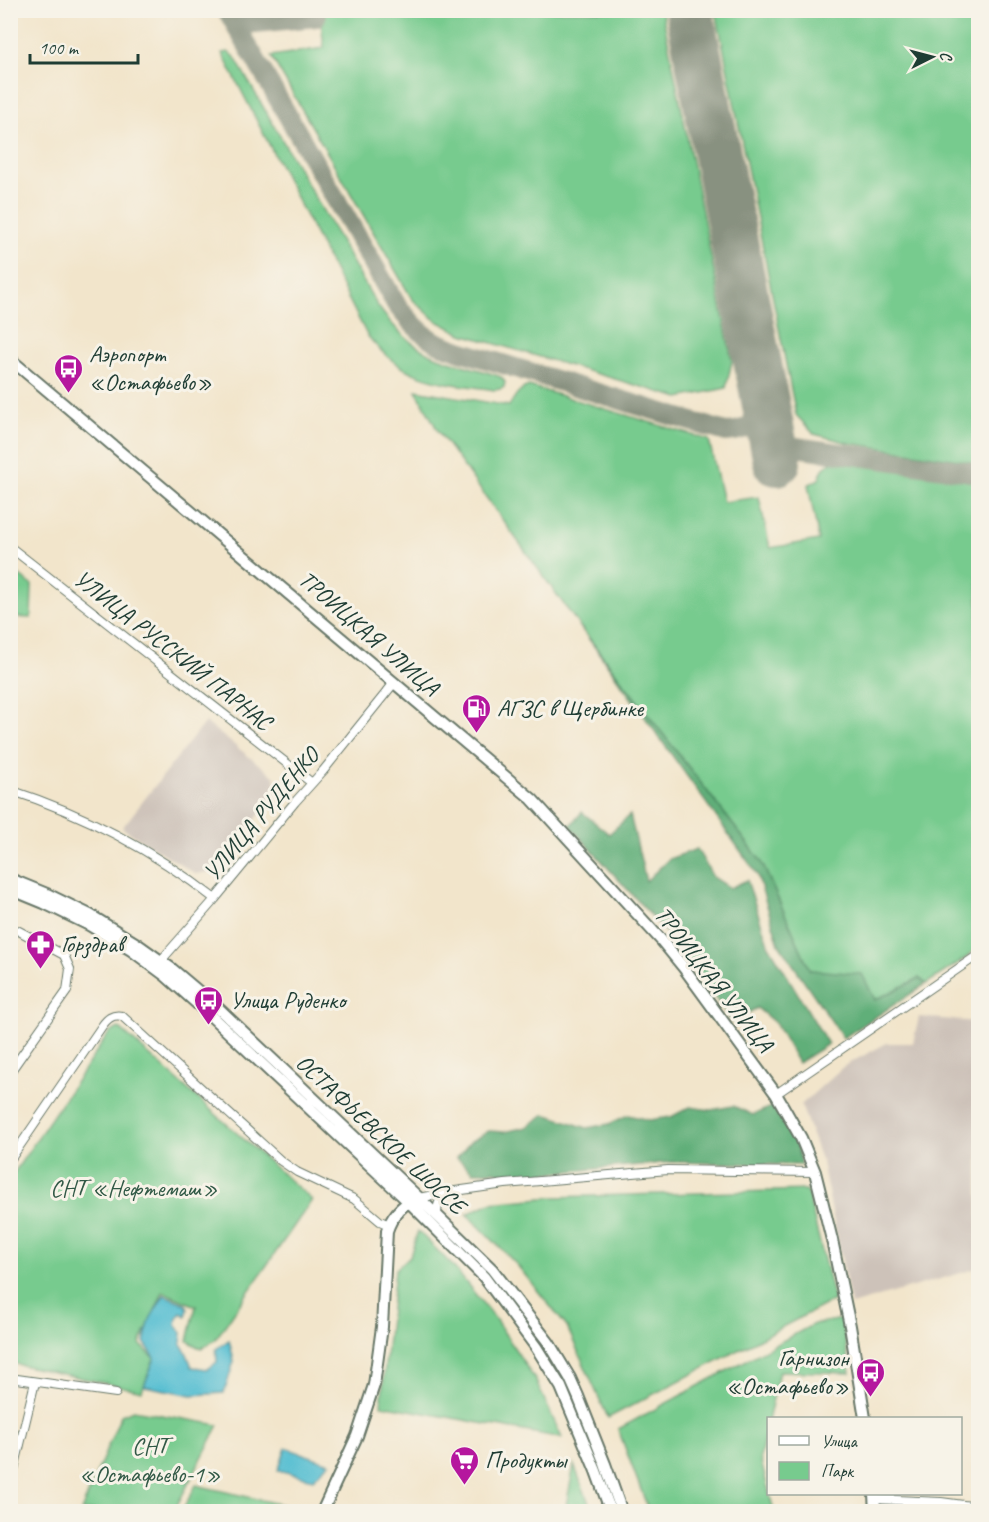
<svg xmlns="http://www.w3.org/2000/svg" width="989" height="1522" font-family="Caveat,sans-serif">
<rect width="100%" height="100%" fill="#f7f3e8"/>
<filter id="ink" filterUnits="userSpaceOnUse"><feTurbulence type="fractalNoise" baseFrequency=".0167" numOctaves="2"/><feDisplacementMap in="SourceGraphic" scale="12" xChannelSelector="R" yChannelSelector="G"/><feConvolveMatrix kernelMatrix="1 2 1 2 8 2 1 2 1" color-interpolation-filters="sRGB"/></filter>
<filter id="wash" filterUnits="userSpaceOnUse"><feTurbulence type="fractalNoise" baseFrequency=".008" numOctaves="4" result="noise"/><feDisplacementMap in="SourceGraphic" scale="24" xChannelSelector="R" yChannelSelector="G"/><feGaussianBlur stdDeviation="1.35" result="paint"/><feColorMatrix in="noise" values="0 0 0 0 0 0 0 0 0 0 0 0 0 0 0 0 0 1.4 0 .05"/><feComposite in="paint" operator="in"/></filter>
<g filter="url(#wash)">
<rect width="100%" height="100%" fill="#f2e5cb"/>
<path fill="#cdc2b9" d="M205,722L275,777V795L214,871L196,874L122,828Z
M919,1017L978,1022V1268L851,1305L822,1162L801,1105L844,1066L887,1043H913Z"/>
<path fill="#77cb8e" stroke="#4b8461" stroke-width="1.5" d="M320,11H662L732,361L726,388L679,398L462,334L435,320L412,299L271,56L324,48Z
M716,11H978V463L849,443L814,434L796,415Z
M228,52L234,56L377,305C393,327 411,347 438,357C458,365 480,369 501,377L505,382L504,387L501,389L494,390C438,381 405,383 367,335L222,53Z
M529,386L709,440L723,502L759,497L770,548L819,540L808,485L819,479L823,469L838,456L978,478V946L966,958L926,984L919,978L875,1000L862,975L810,970L761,861L581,628L438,431L416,390L509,406C515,397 518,389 529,386Z
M10,569L32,585L31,618L11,617Z
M119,1028L312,1200L215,1340L201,1349L188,1341L196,1306L163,1292L140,1344L154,1358L142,1391L11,1363V1177L109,1033Z
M807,1190L834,1300L608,1418L567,1327L517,1265L467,1214L490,1203L553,1197Z
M418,1231L452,1265L496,1320L536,1381L562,1438L381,1405L395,1270L410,1256Z
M842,1319L850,1373L779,1371L760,1458L774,1511H649L618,1429L814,1324Z
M133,1410L219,1425L174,1511H81L121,1415Z
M574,1465L592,1511H565Z
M196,1485L287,1506L290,1511H182Z"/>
<path fill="#61af79" stroke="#407656" stroke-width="1.5" d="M581,628L761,861L810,970L862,974L875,1000L920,978L926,984L843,1038L779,944L757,874Z
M582,812L609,834L630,815L646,881L669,859L697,849L713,877L730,888L747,880L768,944L828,1044L798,1063L775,1023L757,1008L732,1022L683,951L570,826Z
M733,1106L753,1115L773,1106L797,1146L801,1165L674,1162L512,1176L495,1171L473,1172L457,1158L471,1141L489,1131L504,1132L527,1127L545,1114L587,1128L609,1124L628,1115L649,1120L671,1117L690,1107L711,1110Z"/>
<path fill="#55bed1" stroke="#3a7e82" stroke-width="1.5" d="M164,1295L186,1304L188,1309L186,1316L181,1313L177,1318L176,1325L182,1332L181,1344L187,1354L192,1367L208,1369L217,1362L216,1349L229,1340L234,1361L224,1393L192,1395L144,1386L155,1358L144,1342L150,1319Z
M286,1448L330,1463L313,1479L278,1470Z"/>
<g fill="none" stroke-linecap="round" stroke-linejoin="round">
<path stroke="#889180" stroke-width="20" d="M227,10L396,304C408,319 420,334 438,343C445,346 453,348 460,351L726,432C751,431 761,420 765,396
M229,14L233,18L245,24L316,17
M772,434L788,444L796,447L978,473"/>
<path stroke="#889180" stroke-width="48" d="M689,10L777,462"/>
</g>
</g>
<g filter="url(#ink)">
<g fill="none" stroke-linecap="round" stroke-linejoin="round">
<defs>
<path id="street" d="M10,547L312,783
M10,790C84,814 154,851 215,899
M10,928L17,930L64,955L70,969L67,991L10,1072
M158,964L215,899L295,802L323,771L394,683
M776,1094L978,955
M10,1160L102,1026C107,1019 112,1014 122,1016L281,1161L297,1172L354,1199L380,1221L389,1225
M419,1198L448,1192L505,1184L668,1170L815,1172
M437,1216C437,1204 439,1200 447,1193
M10,1378L116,1393
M10,1486L35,1382
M874,1499L941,1502L978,1507"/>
<path id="secondary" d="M10,359L532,799L662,941L684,968L776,1094L801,1138L815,1172L832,1240L850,1326L865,1418
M10,879L49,895L90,915L137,944L172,969L217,1007L419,1198L492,1269L549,1343L570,1378L578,1396L605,1464L622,1512
M10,889L44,903L89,925L131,950L166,976L211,1016L409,1202L484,1277L536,1347L561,1387L596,1471L611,1512
M874,1494L875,1512
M322,1512L357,1436L374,1385L382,1327L387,1231C391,1218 401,1205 413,1200"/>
</defs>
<use href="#street" stroke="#697869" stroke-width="10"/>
<use href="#secondary" stroke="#697869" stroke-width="14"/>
<use href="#street" stroke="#fff" stroke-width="8"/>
<use href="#secondary" stroke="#fff" stroke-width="10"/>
</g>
</g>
<defs>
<symbol id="bus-pin" viewBox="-11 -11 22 30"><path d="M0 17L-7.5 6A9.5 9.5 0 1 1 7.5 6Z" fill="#b5179e" stroke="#f7f3e8"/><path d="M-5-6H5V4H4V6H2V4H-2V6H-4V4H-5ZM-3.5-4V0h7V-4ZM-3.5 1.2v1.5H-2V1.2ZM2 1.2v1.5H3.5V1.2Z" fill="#fff"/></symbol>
<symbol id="fuel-pin" viewBox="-11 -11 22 30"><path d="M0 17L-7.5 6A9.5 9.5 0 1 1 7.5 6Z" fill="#b5179e" stroke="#f7f3e8"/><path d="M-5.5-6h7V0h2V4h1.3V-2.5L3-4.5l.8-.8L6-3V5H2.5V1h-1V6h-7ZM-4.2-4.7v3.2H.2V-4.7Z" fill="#fff"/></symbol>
<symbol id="pharmacy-pin" viewBox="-11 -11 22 30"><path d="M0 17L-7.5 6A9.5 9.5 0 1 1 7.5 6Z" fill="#b5179e" stroke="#f7f3e8"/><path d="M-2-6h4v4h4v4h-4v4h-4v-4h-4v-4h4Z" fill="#fff"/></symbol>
<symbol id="supermarket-pin" viewBox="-11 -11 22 30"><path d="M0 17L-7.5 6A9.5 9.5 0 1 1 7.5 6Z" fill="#b5179e" stroke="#f7f3e8"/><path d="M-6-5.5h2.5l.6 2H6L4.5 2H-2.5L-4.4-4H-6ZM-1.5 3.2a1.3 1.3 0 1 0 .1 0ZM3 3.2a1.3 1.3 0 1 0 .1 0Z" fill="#fff"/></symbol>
</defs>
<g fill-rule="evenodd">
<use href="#bus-pin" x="52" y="352" width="33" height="45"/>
<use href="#fuel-pin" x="460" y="692" width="33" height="45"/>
<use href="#pharmacy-pin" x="24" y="928" width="33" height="45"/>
<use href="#bus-pin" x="192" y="984" width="33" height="45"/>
<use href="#bus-pin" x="854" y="1356" width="33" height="45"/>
<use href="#supermarket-pin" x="448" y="1444" width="33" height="45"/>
</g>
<g text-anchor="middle" stroke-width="6" stroke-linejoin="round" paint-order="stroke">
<g font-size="24" fill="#1f3d34" stroke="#f7f3e8" text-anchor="start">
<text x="89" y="362">Аэропорт<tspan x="89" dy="28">«Остафьево»</tspan></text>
<text x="497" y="716">АГЗС в Щербинке</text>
<text x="61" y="952">Горздрав</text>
<text x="230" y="1008">Улица Руденко</text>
<text x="849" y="1366" text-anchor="end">Гарнизон<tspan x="849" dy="28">«Остафьево»</tspan></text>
<text x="485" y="1468">Продукты</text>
</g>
<g font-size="24" fill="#1f3d34" stroke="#f7f3e8">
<text transform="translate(369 633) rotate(41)" y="8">ТРОИЦКАЯ УЛИЦА</text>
<text transform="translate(173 650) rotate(38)" y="8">УЛИЦА РУССКИЙ ПАРНАС</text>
<text transform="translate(261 814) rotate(-50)" y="8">УЛИЦА РУДЕНКО</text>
<text transform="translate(714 979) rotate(52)" y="8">ТРОИЦКАЯ УЛИЦА</text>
<text transform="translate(381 1134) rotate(43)" y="8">ОСТАФЬЕВСКОЕ ШОССЕ</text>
</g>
<g font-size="24" fill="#315946" stroke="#f7f3e8">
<text x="134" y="1196">СНТ «Нефтемаш»</text>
<text x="150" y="1454">СНТ<tspan x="150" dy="28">«Остафьево-1»</tspan></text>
</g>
</g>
<rect width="989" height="1522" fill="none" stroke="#f7f3e8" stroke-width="36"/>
<rect x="767" y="1417" width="195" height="78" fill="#f7f3e8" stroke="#a1aaa0" stroke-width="1.5"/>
<rect x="779" y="1436" width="30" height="9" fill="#ffffff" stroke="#a1aaa0" stroke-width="1.5"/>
<text x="821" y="1447" font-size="18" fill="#1f3d34">Улица</text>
<rect x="779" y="1462" width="30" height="18" fill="#77cb8e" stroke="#a1aaa0" stroke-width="1.5"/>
<text x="821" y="1477" font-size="18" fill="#1f3d34">Парк</text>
<g transform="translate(932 57) rotate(84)" stroke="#f7f3e8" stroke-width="4.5" paint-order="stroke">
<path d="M0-4.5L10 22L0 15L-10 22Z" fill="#1f3d34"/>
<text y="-9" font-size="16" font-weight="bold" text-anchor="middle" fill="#1f3d34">С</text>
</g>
<path d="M30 54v9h108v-9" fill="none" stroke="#1f3d34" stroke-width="3"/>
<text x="39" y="54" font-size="18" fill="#1f3d34" stroke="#f7f3e8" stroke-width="4.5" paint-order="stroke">100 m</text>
</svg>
